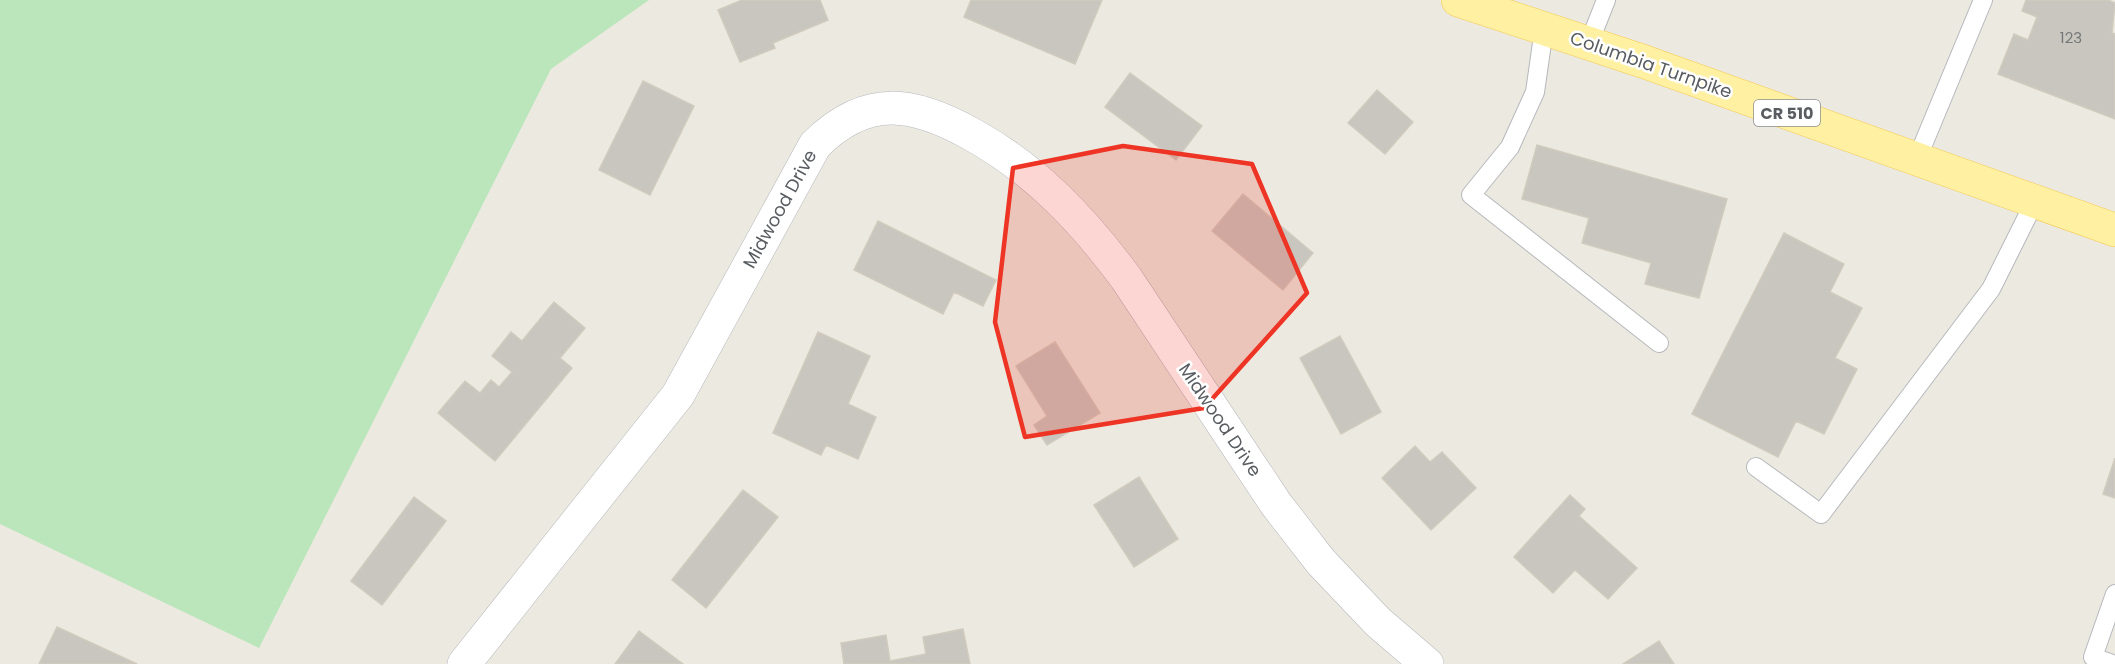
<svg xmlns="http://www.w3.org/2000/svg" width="2115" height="664" font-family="Poppins,sans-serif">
<rect width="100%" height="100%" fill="#eceae0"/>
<path fill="#bbe5bb" d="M0,0H649L551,69L259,648L0,524Z"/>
<path fill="#c9c6bf" stroke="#d1cbbe" stroke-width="1.5" d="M742,0H820L828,20L773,43L775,48L740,62L718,10Z
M971,0H1102L1075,64L964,17Z
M2026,0H2108L2115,3L2112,33L2115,34V119L1998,74L2014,34L2028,40L2037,17L2022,11Z
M1130,73L1202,126L1176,160L1105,107Z
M643,81L694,106L650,195L599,170Z
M1377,90L1413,122L1385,154L1348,123Z
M1537,145L1727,199L1699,298L1645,284L1651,263L1582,243L1589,218L1522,199Z
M1243,194L1313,253L1283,290L1212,231Z
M878,221L996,280L983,306L954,292L943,314L854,270Z
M1784,233L1844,264L1830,292L1862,308L1835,358L1857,369L1824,434L1796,421L1778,457L1692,414Z
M554,302L585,328L560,358L572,368L495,461L438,413L465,381L480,393L491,380L499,387L512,372L492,356L511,332L522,341Z
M818,332L870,356L848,404L876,417L858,459L826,445L821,455L773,433Z
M1340,336L1381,412L1341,434L1300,358Z
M1055,342L1100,413L1047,445L1034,425L1047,416L1016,366Z
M1415,446L1430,462L1442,452L1476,488L1431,530L1382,478Z
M2115,458V498L2103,494Z
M1139,477L1178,539L1134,567L1094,505Z
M743,490L778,517L706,608L672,580Z
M1570,495L1585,509L1579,516L1637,568L1608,599L1575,570L1553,593L1514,557Z
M414,497L446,521L382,605L351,581Z
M57,627L137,664H39Z
M963,629L970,664H844L841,643L886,635L890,661L926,654L923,637Z
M639,631L683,664H615Z
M1659,641L1674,664H1623Z"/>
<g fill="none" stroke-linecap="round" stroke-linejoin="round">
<defs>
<path id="lane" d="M1544,29L1535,92L1510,147L1471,195L1659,343
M1589,43L1606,0
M1917,159L1983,0
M1756,467L1821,514L1991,289L2035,201
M2112,664L2093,657L2115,594"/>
<path id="street" d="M464,664L678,395L815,145C867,93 914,102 973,135C1036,170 1083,220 1126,278L1276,504L1321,562L1378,622L1427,664"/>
<path id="primary" d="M1458,0L1645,62L2115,230"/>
</defs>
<use href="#lane" stroke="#b6b8bd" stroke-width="20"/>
<use href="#street" stroke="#b6b8bd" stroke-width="34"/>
<use href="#primary" stroke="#f5c850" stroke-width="34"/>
<use href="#lane" stroke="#fff" stroke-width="18"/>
<use href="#street" stroke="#fff" stroke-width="33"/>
<use href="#primary" stroke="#fff0a2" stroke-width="33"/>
</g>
<path fill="#ee3424" fill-opacity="0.2" stroke="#ee3424" stroke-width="4.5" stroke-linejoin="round" d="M1123,146L1252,164L1307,293L1204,408L1025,437L995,322L1013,168Z"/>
<g text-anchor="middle" stroke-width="5" stroke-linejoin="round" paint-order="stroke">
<g font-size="15" fill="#757778">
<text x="2071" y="43">123</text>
</g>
<rect fill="#fff" stroke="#8b8e90" stroke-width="1.5" x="1754" y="100" width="66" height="26" rx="4.5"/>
<g font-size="16" font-weight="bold" fill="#595d61">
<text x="1787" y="119">CR 510</text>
</g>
<g font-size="18" fill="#595d61" stroke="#fff">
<text transform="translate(1651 65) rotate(19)" y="6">Columbia Turnpike</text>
<text transform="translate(780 209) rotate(-61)" y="6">Midwood Drive</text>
<text transform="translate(1220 420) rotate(56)" y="6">Midwood Drive</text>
</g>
</g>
</svg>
